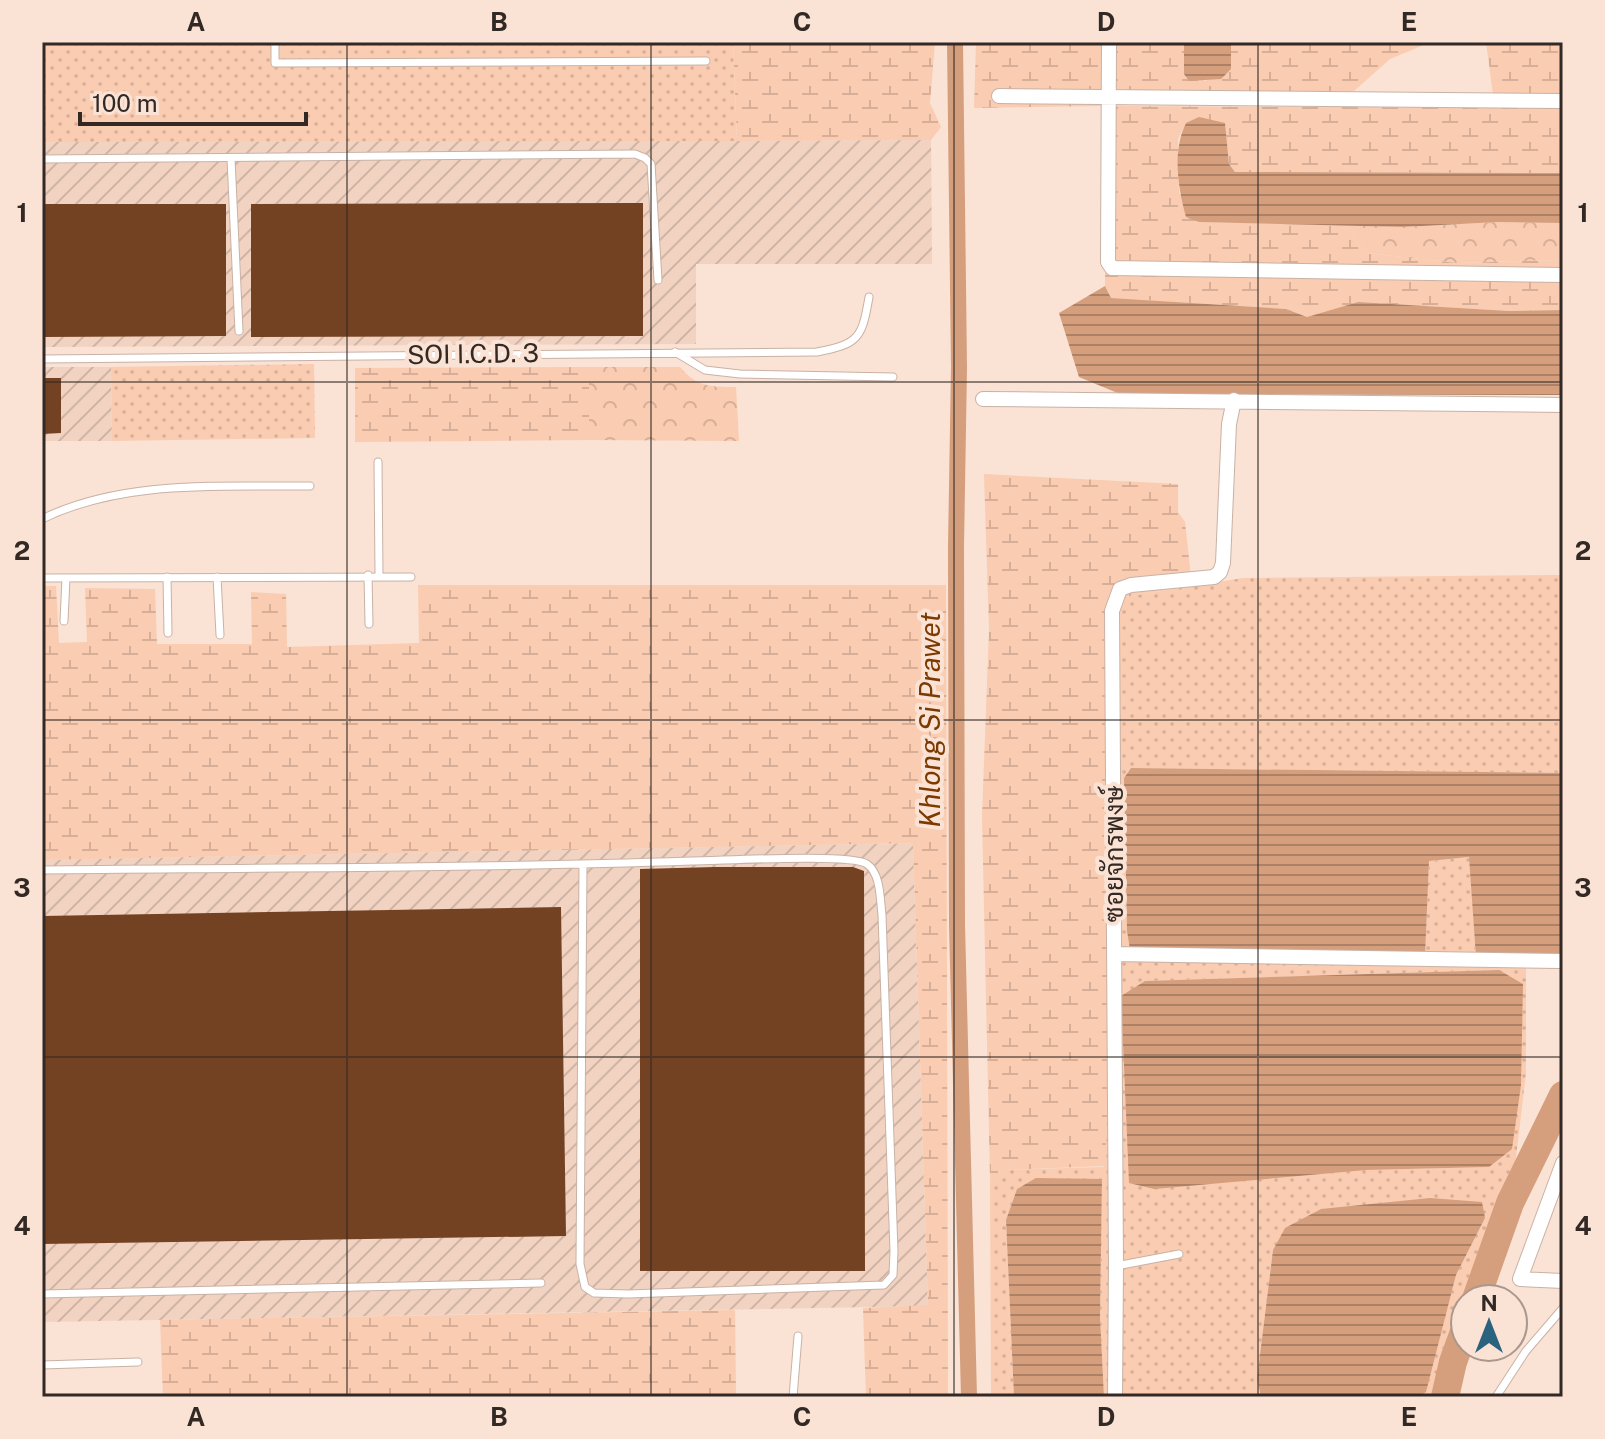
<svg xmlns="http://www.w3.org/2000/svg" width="1605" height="1439" font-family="'Public Sans',Sarabun,sans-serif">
<defs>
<pattern id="industrial-furrows" width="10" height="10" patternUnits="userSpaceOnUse" patternTransform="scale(2)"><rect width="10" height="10" fill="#f2d3c1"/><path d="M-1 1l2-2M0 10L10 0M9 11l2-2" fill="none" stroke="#d0b5a6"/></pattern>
<pattern id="grass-dots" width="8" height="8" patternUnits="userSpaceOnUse" patternTransform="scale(2)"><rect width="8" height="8" fill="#faccb1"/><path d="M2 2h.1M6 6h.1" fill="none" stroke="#d7af98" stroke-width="1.8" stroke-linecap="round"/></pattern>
<pattern id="forest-crowns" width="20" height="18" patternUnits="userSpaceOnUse" patternTransform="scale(2)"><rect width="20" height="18" fill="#faccb1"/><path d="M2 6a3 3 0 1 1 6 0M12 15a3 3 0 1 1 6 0" fill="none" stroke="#d7af98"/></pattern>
<pattern id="wetland-marsh" width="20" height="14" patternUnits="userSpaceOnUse" patternTransform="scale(2)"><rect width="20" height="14" fill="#faccb1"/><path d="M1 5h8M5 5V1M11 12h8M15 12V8" fill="none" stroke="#d7af98"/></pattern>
<pattern id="water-rules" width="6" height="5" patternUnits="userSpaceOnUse" patternTransform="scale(2)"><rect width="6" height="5" fill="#d59e7c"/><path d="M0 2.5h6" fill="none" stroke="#ad8165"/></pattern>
</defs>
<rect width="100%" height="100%" fill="#fae2d4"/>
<path fill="url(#industrial-furrows)" d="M931,140L932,264H696V344L42,347V142Z
M42,367H111L112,441H42Z
M913,843L928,1306L42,1322V860Z"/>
<path fill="url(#grass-dots)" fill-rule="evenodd" d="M42,42H733L737,141L42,142Z
M314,364L315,438L112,441L111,367Z
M1563,575V773L1131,768L1124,778L1127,931L1131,956H1425L1429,861L1470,857L1476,957L1563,953V969L1526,968V1073L1515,1166L1474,1299H1465V1330L1444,1397H1418L1426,1391L1456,1275L1485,1218L1285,1228L1273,1250L1257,1379L1261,1397H1104L1100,1316L1102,1180L1037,1178L1017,1189L1006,1220L1014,1397H991L990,1178L1002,1170L1104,1167L1112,599L1243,578ZM1499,970L1489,1167L1366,1170L1145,981Z"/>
<path fill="url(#forest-crowns)" d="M1498,222L1563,223V260L1457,263L1367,253L1343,225L1403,227Z
M589,367H680C696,387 711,387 736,387L739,441L589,440Z"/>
<path fill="url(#wetland-marsh)" d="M733,42H935L930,103L941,127L931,140L737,141Z
M976,42H1105L1106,106L1563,108V173L1235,172L1229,164L1225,123H1186L1178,139L1179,193L1199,222L1343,225L1367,253L1457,263L1563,260V310L1509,311L1358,302L1307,317L1286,309L1111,298L1105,286V106L974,108Z
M1115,42H1184V74L1206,81L1231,49V42H1431L1390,59L1354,91L1234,93L1115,90Z
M1486,42H1563V94L1493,95Z
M589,367V440L355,442V368Z
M984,474L1178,484V512L1185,522L1192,586L1113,599L1114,954L1105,1166L1002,1170L990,1178L982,816L989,630Z
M418,585H946L948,1397H866L863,1308L928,1305L913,843L42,860V586H56L59,643L87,642L85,588L155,589L157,644H252L251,592L286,594L287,647L419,643Z
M735,1310L736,1397H163L160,1320Z"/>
<path fill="url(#water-rules)" d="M1184,42H1231V69L1221,79L1189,81L1184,74Z
M1199,117L1225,123L1229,164L1235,172L1563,173V223L1498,222L1403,227L1199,222L1186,217C1178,188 1172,151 1186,123Z
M1105,286L1111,298L1286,309L1307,317L1358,302L1509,311L1563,310V395L1120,394L1079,377L1059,313Z
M1131,768L1563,773V953L1476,957L1469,857L1429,861L1425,957L1131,956L1127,931L1124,778Z
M1499,970L1523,984L1521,1085L1512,1149L1489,1167L1366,1170L1154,1189L1129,1183L1121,996L1145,981Z
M1036,1178L1102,1179L1100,1316L1104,1397H1014L1006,1220L1017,1189Z
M1430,1198L1482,1202L1485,1218L1456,1275L1426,1392L1418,1397H1261L1257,1379L1273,1250L1285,1228L1321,1209Z"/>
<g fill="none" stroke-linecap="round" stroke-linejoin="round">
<path stroke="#d59e7c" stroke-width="16" d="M955,42L959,367L956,547L957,925L969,1397"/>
<path stroke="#d59e7c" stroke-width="28" d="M1476,1299L1510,1203L1563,1095
M1445,1397L1453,1362L1465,1329"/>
</g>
<path fill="#734223" d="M643,203V336L251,337V204Z
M42,204H226V336L42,337Z
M42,378H61V433L42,434Z
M715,867H853L864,871L865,1271H640V869Z
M561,907L566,1236L42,1244V916Z"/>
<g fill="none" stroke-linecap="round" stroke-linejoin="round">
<defs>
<path id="service" d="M275,42V63L706,61
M42,159L635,154L645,158L651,164L658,280
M231,159L239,331
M675,352L705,370L740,374L893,377
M42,359L817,352C859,344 862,338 869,297
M378,462L379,575
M42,519C124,479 222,487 310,486
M368,575L369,624
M167,577L168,633
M217,577L220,635
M42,578L411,577
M64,621L66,578
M42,870C259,868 475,868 692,861C719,861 852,853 867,864C881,874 880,899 882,915L894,1251L893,1275L884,1285L628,1294L594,1293L585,1287L580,1264L583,865
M1116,1266L1179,1254
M42,1294L541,1283
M42,1365L138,1362
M793,1397L798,1336
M1496,1397L1526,1351L1563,1308"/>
<path id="minor" d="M1109,42L1108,262L1112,268L1563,275
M999,96L1563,101
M983,399L1563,405
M1114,954L1560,961
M1563,1163L1520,1279L1563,1281
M1115,1397L1116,1266L1112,611L1120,589L1131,585L1214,577L1220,572L1223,563L1229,424L1234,400"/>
</defs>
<use href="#service" stroke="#c9b2a5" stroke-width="9"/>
<use href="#minor" stroke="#c9b2a5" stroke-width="16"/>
<use href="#service" stroke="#fff" stroke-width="7"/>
<use href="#minor" stroke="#fff" stroke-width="14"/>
</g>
<path fill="none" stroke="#322924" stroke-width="2" stroke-opacity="0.55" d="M347,42V1397M651,42V1397M954,42V1397M1258,42V1397M42,382H1563M42,720H1563M42,1057H1563"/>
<g text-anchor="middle" stroke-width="8" stroke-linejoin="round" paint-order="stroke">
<g font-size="26" fill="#322924" stroke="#fae2d4">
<text transform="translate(473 354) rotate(-1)" y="9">SOI I.C.D. 3</text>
<text transform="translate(1114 854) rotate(-90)" y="9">ซอยจักรพงษ์</text>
</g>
<g font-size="28" font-style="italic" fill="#7c3900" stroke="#fae2d4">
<text transform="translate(930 720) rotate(-90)" y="10">Khlong Si Prawet</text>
</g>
</g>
<rect width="1605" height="1439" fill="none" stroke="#fae2d4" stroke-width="88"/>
<g transform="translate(1489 1323)"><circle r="38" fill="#fae2d4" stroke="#aa988e" stroke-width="2"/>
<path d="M0-6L14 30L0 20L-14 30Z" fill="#2b627d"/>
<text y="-12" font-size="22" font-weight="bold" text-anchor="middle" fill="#322924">N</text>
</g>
<path d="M80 112v12h226v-12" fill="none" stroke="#322924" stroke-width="4"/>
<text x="92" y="112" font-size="24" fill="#322924" stroke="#fae2d4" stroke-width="6" paint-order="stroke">100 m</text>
<rect x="44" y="44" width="1517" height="1351" fill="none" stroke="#322924" stroke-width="3"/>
<g font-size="26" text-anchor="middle" font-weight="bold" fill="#322924">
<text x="196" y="31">A</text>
<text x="499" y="31">B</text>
<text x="802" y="31">C</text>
<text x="1106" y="31">D</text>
<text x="1409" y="31">E</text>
<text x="22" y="222">1</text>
<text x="1583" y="222">1</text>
<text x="22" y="560">2</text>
<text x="1583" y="560">2</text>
<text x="22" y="897">3</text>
<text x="1583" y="897">3</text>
<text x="22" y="1235">4</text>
<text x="1583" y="1235">4</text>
<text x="196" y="1426">A</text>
<text x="499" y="1426">B</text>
<text x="802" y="1426">C</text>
<text x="1106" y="1426">D</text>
<text x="1409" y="1426">E</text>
</g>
</svg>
